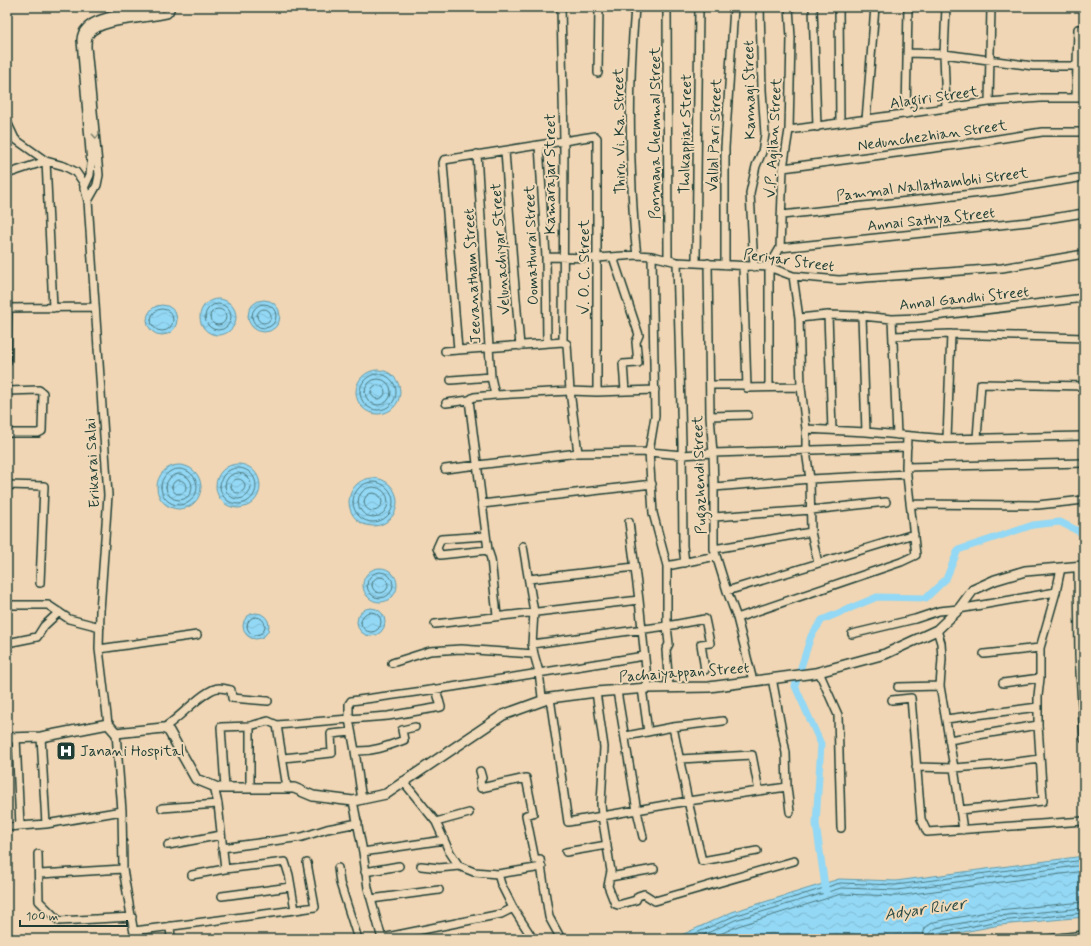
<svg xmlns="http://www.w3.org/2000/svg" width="1091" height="946" font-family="Mynerve,sans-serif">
<defs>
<pattern id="water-waves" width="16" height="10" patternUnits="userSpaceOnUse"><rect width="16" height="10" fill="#93d8f5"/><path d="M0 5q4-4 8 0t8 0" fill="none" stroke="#7ebad3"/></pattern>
</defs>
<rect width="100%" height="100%" fill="#f0d6b4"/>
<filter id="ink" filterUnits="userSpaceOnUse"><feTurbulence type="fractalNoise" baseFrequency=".025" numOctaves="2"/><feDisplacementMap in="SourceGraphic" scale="8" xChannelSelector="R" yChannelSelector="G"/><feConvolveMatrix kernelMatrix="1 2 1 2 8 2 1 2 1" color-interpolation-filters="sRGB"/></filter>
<g filter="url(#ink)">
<path fill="url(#water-waves)" stroke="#659aa8" d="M200 317a18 18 0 1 1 36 0a18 18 0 1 1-36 0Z
M248 316a16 16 0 1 1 32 0a16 16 0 1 1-32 0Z
M147 320a15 15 0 1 1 30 0a15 15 0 1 1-30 0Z
M356 392a22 22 0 1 1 44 0a22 22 0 1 1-44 0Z
M216 486a22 22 0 1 1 44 0a22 22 0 1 1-44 0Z
M157 487a22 22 0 1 1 44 0a22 22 0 1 1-44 0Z
M349 502a24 24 0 1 1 48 0a24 24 0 1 1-48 0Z
M363 585a17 17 0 1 1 34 0a17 17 0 1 1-34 0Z
M357 622a14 14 0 1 1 28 0a14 14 0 1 1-28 0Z
M243 626a13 13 0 1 1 26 0a13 13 0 1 1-26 0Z
M1084,856V917L1000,925L927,939H673L732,912L839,879L896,881Z"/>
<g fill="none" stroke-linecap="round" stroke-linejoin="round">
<path stroke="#4d7b81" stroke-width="1" d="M205 317a13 13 0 1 1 26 0a13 13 0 1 1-26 0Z
M252 316a12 12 0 1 1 24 0a12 12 0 1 1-24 0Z
M210 317a8 8 0 1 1 16 0a8 8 0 1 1-16 0Z
M257 316a7 7 0 1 1 14 0a7 7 0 1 1-14 0Z
M151 320a11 11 0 1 1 22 0a11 11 0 1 1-22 0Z
M360 392a18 18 0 1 1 36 0a18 18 0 1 1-36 0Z
M365 392a13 13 0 1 1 26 0a13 13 0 1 1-26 0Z
M371 392a7 7 0 1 1 14 0a7 7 0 1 1-14 0Z
M220 486a18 18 0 1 1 36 0a18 18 0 1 1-36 0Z
M161 487a18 18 0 1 1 36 0a18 18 0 1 1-36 0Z
M225 486a13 13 0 1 1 26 0a13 13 0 1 1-26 0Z
M166 487a13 13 0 1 1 26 0a13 13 0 1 1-26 0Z
M231 486a7 7 0 1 1 14 0a7 7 0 1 1-14 0Z
M172 487a7 7 0 1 1 14 0a7 7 0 1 1-14 0Z
M353 502a20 20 0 1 1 40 0a20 20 0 1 1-40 0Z
M358 502a15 15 0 1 1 30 0a15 15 0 1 1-30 0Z
M364 502a9 9 0 1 1 18 0a9 9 0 1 1-18 0Z
M367 585a13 13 0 1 1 26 0a13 13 0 1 1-26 0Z
M372 585a8 8 0 1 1 16 0a8 8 0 1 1-16 0Z
M361 622a10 10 0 1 1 20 0a10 10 0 1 1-20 0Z
M247 626a9 9 0 1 1 18 0a9 9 0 1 1-18 0Z
M683,939L734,916L840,883L896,885L1084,860
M695,939L735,920L841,888L897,890L1084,865
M709,939L738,926L841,894L897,896L1084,871
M922,939L925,928L934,922L997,910L1084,902
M928,939L930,932L936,928L998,916L1084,908
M933,939V935L937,933L999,921L1084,913"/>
<path stroke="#93d8f5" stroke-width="7" d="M826,893L816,824L821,744L795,686L811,636L822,620L877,597L926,598L946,579L958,550L1033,525L1060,522L1084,534"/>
<defs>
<path id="minor" d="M561,7L564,141L563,342
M635,7C630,67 629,127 632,188C633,210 634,233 637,255
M667,7L668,260
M813,7L817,127
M839,7L840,123
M907,53L944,54L1033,66H1084
M598,73L599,7
M1076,98L1078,29H1084
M989,102L991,7
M946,109L944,54L946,7
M906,114L908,7
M866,120L875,7
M7,122L15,139L46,161L64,166L76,172L83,182L88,201L108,495L100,611L99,649L108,724
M789,130L989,102L1041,98H1084
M539,145L546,257L547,343
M505,151L513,263L520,346
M477,154L489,347L491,377L495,395
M783,168L979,142L1042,132H1084
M7,174L46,161L53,308
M84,188L90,175L91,164L81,40C82,16 124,14 141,12C148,11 157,12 162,7
M88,201L97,185L99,175L87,47C87,43 87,38 89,35C99,19 149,19 167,14L169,12L171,7
M782,215L999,191L1084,177
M780,248L1028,222L1084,213
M652,256L655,416L649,452L653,513L667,566V626L669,644L666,650L669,687
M546,257L597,258L637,255L652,256L677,262L769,267L793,276L839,280L1002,268L1084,254
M613,257L639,335L636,342L638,363L623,364L625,391
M677,262L682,444L683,546L685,563
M696,262L699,7
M708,263L710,416L713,453L714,487V549L727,591L737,618L753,681
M725,265V148L734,7
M743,266L747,388L801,387
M754,267L750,193L756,166L762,152L765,134L762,90L760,7
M793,276L799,318L801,387L806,429V451L810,479L811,532L818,563
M7,302L8,308L7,362
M8,308L95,307
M828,315L832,430
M862,316L866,432
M799,318L828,315L862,316L892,319L918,318L1084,298
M892,319L897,435
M893,336L951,334L1084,338
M458,350L443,163L444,160L595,136L597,138V392
M445,351L563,342L567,344L570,391L578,453
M451,380L491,377
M710,385H747
M769,387V267L780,248L783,168L789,130L791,38L789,7
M7,391L39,390L43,393L42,431L38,433H7
M469,400L488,550L491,559L497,616
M446,403L469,400L474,397L495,395L570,391L597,392L655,390
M710,416L748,415
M806,429L866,432L947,439L1084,436
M977,438L981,384L1084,386
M947,439L951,334
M906,467L1084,463
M445,469L578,453L649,452L682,455L713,453L907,447
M7,485L44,486L40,583
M714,487L810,479L907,474
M482,504L652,484
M910,504L1038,505L1084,500
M714,517L811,510L886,502
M629,522L639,600L648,688
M486,536L441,539L437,548L440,555L488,550
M523,546L534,612L532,644L534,654L539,672L542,697L550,698L568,822L688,801L787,787
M714,549L811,532
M667,566L716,556
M1078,567L1079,655L1084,739
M529,579L635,567
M727,591L914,534
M7,605H48L69,619L100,627
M737,618L901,562L916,555L906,467L907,436
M435,624L639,600
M937,630L941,643L942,659L940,686L954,768L963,830
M852,634L915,619L939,611L959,609L1056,592
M7,643L37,637L44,626L59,612
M532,644L667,626L705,619L710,643L701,644L705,670
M99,649L197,635
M984,654L1040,648
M392,663L430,651L461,649L534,654
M819,672L838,715L841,828
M772,678L786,753L787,787L790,812
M1003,683L1040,678
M898,687L940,686
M642,688L648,732
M436,689L441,707L388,716L349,719V704L351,701L452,687L644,656
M617,691L637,811L643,837
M596,692L604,747L601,804L602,816L611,871L608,886L615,904L618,905L636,900L638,896L644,894L655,901L794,861
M892,700L911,698L921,819L927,832L1084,821
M946,719L1038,707
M250,726V788
M673,727L688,801L702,861L757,851
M163,728C177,721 205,688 219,688C223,688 227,689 231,690L232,698L268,701
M116,733L122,811L123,869L135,939
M626,736L673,727L723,721
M41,737L46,824
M16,738L20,826
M949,740L1038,725
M355,751C373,752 388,746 404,740L402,730L415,727
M283,758L332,753L331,734L351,732
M680,759L752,755L759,791
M916,767L954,768L993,765L1040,759
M480,771L482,778L480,781L481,788L526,778L533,813L526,815L535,860L540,859L549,917L561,939
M403,781L436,822L449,851L459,866L474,872L498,874L501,884L513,908L533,939
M214,787L218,804L225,869
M225,788L221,727L250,726L268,721L277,725
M287,788L277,725L349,719L355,751L362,800
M353,801L363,852L368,888L382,939
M162,808L218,804
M960,810L1043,801L1038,725V696L1040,678V648L1056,592L1061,568
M436,822L469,813
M7,827L46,824L122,811
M168,845L221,835
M222,848L302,837L327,829L358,823
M363,852L444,840
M566,852L607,845
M38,854L39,901L59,921L132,917
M421,866L439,868L459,866
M338,868L340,883L358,939
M365,872L399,866
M40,874L123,869
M498,874L542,867
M192,875L225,869L285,862L289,875L295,910L315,907L307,863
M610,877L654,869
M222,896L290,887
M371,899L439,890
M170,926L171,939
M134,931L295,910
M382,938L501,914L513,908
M1050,939L1084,935"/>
<path id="major" d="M7,738L41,737L108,724L116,733L163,728L169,731L196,779L218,788H294L313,796L353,801L386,794L503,715L550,698L596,692L648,688L709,687L815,673L885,654L937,630L959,609L973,590L995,580L1025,571L1084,566"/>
</defs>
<use href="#minor" stroke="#1f3d34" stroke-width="10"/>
<use href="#major" stroke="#1f3d34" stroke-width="12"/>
<use href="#minor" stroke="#efd9b8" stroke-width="7"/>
<use href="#major" stroke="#efd9b8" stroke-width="9"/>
</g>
<defs><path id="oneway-chevron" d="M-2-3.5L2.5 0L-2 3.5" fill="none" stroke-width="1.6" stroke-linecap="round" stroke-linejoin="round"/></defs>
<use stroke="#7d836f" href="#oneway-chevron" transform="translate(96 136) rotate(85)"/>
</g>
<defs>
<symbol id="hospital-square" viewBox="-11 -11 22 22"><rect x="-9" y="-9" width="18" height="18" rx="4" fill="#1f3d34" stroke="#efd9b8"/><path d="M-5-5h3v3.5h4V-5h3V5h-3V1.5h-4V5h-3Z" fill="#fff"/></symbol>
</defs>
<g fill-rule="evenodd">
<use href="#hospital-square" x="55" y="740" width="22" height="22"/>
</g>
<g text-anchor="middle" stroke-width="4" stroke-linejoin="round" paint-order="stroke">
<g font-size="15" fill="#1f3d34" stroke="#efd9b8">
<text transform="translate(749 90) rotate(-91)" y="5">Kannagi Street</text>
<text transform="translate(934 97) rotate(-8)" y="5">Alagiri Street</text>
<text transform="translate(619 131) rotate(-91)" y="5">Thiru. Vi. Ka. Street</text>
<text transform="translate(655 133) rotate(-90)" y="5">Ponmana Chemmal Street</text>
<text transform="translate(685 134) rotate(-89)" y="5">Tholkappiar Street</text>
<text transform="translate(714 135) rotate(-88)" y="5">Vallal Pari Street</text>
<text transform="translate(932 135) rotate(-8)" y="5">Nedunchezhian Street</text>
<text transform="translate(773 138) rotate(-87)" y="5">V.P. Agilan Street</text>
<text transform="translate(550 174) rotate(-90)" y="5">Kamarajar Street</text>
<text transform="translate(932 184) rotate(-7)" y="5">Pammal Nallathambhi Street</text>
<text transform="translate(931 219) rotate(-6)" y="5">Annai Sathya Street</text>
<text transform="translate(531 245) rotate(-92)" y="5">Oomathurai Street</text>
<text transform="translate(500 249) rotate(-94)" y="5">Velunachiyar Street</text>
<text transform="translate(789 260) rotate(8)" y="5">Periyar Street</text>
<text transform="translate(584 267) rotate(-90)" y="5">V. O. C. Street</text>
<text transform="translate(472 276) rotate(-93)" y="5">Jeevanatham Street</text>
<text transform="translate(964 298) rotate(-6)" y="5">Annal Gandhi Street</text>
<text transform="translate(92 463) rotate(-93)" y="5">Erikarai Salai</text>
<text transform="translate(699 475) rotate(-92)" y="5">Pugazhendi Street</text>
<text transform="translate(684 672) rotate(-4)" y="5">Pachaiyappan Street</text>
</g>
<g font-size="15" fill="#1f3d34" stroke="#efd9b8" text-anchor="start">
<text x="80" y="756">Janani Hospital</text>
</g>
<g font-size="16" font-style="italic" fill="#2b4c47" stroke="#efd9b8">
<text transform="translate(925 908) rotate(-8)" y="6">Adyar River</text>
</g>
</g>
<rect width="1091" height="946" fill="none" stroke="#efd9b8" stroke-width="24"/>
<rect x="12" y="12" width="1067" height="922" fill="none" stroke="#1f3d34" stroke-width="1.5" filter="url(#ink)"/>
<path d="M20 920v6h107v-6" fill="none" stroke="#1f3d34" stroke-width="2"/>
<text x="26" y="920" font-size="12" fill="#1f3d34" stroke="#efd9b8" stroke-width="3" paint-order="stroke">100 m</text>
</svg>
